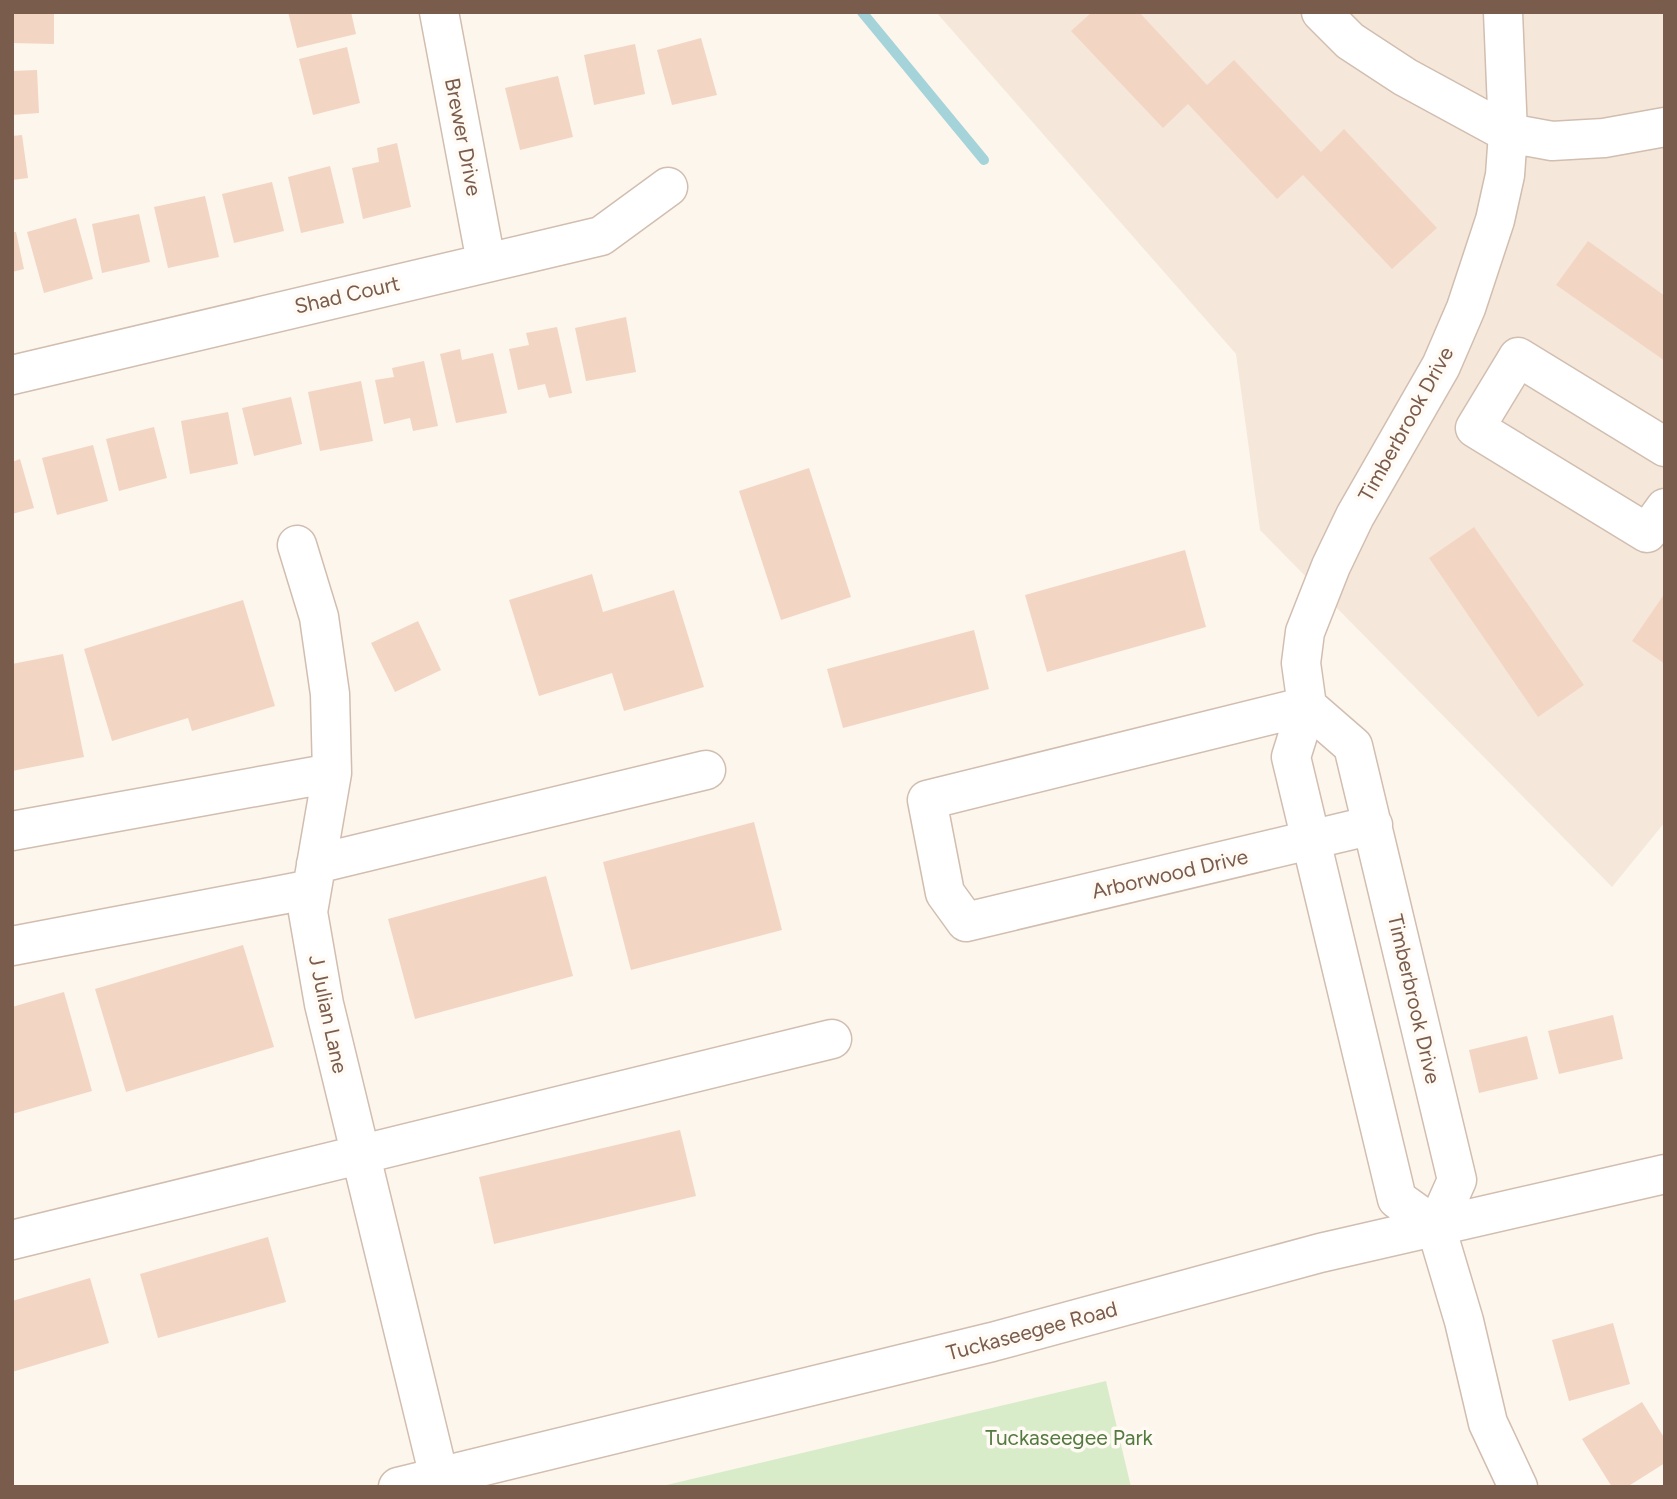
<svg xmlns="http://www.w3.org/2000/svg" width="1677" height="1499" font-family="Figtree,sans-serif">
<rect width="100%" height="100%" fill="#fdf6ec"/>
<path fill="#f5e8da" d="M936,12H1665V822L1612,887L1260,530L1236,354Z"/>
<path fill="#d8ecc9" d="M1106,1381L1131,1487H658Z"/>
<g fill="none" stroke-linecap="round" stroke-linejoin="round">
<path stroke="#a5d3da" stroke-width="10" d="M862,12L984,160"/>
</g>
<path fill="#f3d5c3" d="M12,12H54V44L12,43Z
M288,12H351L356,34L297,48Z
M1092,12H1139L1207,85L1234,60L1321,152L1344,129L1437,228L1392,269L1303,175L1277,199L1188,104L1163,128L1071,31Z
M701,38L717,95L672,105L657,50Z
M635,44L645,94L594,105L584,55Z
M347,47L360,103L313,115L299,59Z
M37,70L39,113L12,115V71Z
M558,76L573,137L520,150L505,88Z
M22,135L28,178L12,180V136Z
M397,143L411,207L363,219L352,168L379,162L377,148Z
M330,166L344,223L301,233L288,177Z
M272,182L284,231L234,243L222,194Z
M205,196L219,257L168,268L154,207Z
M139,214L150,262L102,273L92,224Z
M76,218L93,279L44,293L27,232Z
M12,232H16L24,269L12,272Z
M1588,241L1665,296V361L1556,285Z
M626,317L636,372L586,381L575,328Z
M557,327L572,393L549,398L545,384L518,390L509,349L529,345L526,333Z
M460,349L462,360L493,353L507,413L456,423L440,354Z
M424,361L438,426L413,431L410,418L384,424L375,380L394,377L392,368Z
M361,381L373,441L320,451L308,392Z
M291,397L302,444L254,456L242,408Z
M228,412L238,464L190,474L181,421Z
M154,427L167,478L119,491L106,439Z
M93,445L108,501L57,515L42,458Z
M20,459L34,508L12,514V462Z
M809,468L851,597L781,620L739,491Z
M1474,527L1584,685L1538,717L1429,558Z
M1185,550L1206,627L1047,672L1025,595Z
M592,574L603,612L674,590L704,687L624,711L612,673L539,696L509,600Z
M1665,593V664L1632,641Z
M243,600L275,706L192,731L188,718L112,741L84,649Z
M418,621L441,670L395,692L371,643Z
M974,630L989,689L843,728L827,669Z
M63,654L84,757L12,771V664Z
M754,822L782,930L631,970L603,862Z
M546,876L573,976L415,1019L388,919Z
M243,945L274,1047L126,1092L95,989Z
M64,992L92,1091L12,1114V1007Z
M1613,1015L1623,1059L1559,1074L1548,1031Z
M1527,1036L1538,1079L1479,1093L1469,1050Z
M680,1130L696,1196L494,1244L479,1177Z
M268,1237L286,1302L158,1338L140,1274Z
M90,1278L109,1343L12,1372V1301Z
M1613,1323L1630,1384L1569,1401L1552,1340Z
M1642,1402L1665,1439V1463L1627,1487H1612L1582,1439Z"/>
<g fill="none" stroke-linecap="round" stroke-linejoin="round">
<defs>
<path id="minor" d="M439,12L486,262
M1321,12L1350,41L1405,77L1508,133L1552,141L1604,138L1665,127
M1503,12L1508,133L1505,175L1495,220L1466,308L1441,366L1355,516L1331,566L1305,632L1301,663L1307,706L1291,757L1397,1199L1436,1227L1464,1321L1488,1423L1518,1487
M12,375L601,236L668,187
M1665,447L1518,357L1475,428L1647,533L1665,508
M297,545L319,617L330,694L332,773L308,912L324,1004L439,1477
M1307,706L927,800L945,893L966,922L1373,825
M1307,706L1353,746L1457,1180L1436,1227
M12,831L332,773
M316,864L706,770
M12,946L312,889
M12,1240L832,1039
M398,1487L992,1342L1320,1253L1665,1174"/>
</defs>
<use href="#minor" stroke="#d1beb0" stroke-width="41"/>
<use href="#minor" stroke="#fff" stroke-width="38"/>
</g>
<g text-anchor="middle" stroke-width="7" stroke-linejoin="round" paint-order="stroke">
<g font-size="21" fill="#7a5c4d" stroke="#fffaf3">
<text transform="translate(463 137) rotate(79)" y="7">Brewer Drive</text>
<text transform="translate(347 295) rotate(-13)" y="7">Shad Court</text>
<text transform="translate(1406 424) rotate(-61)" y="7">Timberbrook Drive</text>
<text transform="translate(1170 874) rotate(-13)" y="7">Arborwood Drive</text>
<text transform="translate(1414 999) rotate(77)" y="7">Timberbrook Drive</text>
<text transform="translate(328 1014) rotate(78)" y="7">J Julian Lane</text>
<text transform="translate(1032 1331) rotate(-15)" y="7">Tuckaseegee Road</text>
</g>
<g font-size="21" fill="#537a41" stroke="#fffaf3">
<text x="1069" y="1445">Tuckaseegee Park</text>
</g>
</g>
<rect width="1677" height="1499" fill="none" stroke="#7a5c4d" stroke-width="28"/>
</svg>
